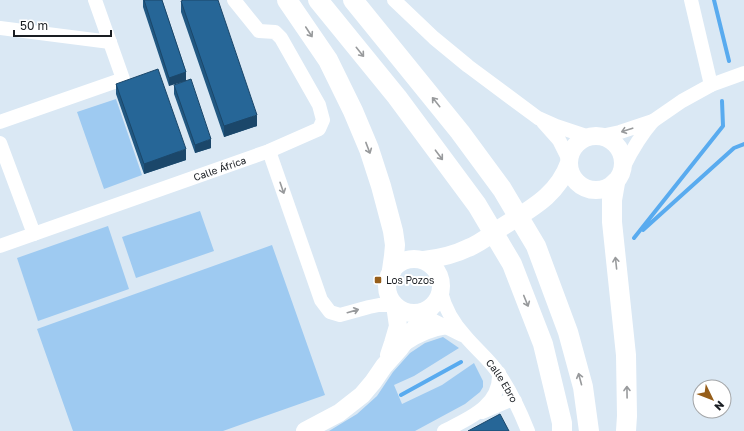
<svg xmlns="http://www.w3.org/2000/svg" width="744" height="431" font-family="'Golos Text',sans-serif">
<rect width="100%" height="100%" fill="#dae8f4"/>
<path fill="#9ecaf1" d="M116,99L142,175L104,189L77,112Z
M200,211L214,251L136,278L122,237Z
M108,226L129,289L38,321L17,258Z
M272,245L325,395L223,431H73L37,329Z
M443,337L459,348L414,376L394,385L402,404L442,385L474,363L483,381V387L480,392L465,404L415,431H329L357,414L377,396L393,372L410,353L425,343Z"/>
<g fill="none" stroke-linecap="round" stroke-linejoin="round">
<path stroke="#59abef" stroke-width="4" d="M714,0L729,61
M643,230L734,148L744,144
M634,238L723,126L722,101
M401,395L461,362"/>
<g stroke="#fff" stroke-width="14">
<path d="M394,0L434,38L468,66L538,118L556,126L589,137"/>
<path d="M691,0L711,85"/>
<path d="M0,28L110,42"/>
<path d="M653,121L682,101L711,85L744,73"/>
<path d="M0,122L123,79L95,0"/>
<path d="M543,122L559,140L569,160"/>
<path d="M601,136L620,132L653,121C641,135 632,150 624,166"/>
<path d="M0,143L34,234"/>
<path d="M269,151L321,300L330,312L340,315L369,307L379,305H395"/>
<path id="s1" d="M0,246L269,151L319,129L323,120L319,105L281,38L275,32L259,31L234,0"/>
<path id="s2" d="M441,292C445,309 454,324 466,337C477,350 490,360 499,374C511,392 520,411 528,431"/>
<path d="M411,313L428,318L462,335"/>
<path d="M405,344C418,335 432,329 447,327"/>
<path d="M482,412L508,401H515"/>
<path d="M444,431C468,419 501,406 499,373"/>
</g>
<path stroke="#fff" stroke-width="18" d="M569 163a27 27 0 1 1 54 0a27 27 0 1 1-54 0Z
M387 286a27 27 0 1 1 54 0a27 27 0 1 1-54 0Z
M424,260C440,258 454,255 468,248C479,244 490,235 499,229C528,210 557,197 569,163
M389,355L393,343L398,326L395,305
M305,431L339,413L362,395L373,382L384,366L400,348L423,317L432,306"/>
<path stroke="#fff" stroke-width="20" d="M287,0L328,60L353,111L369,149L381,186L393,231L395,245L394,256L392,270
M318,0L397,97L477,205L512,264L543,344L562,423V431
M353,0L460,132L502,189L536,246L568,332L583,387L589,431
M615,183L612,200V222L626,355L627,416L626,431"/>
</g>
<path fill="#215882" d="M143,0H162L186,72L169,86L143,7Z
M181,1L257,126L224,137L181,12Z
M116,84L186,160L144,174L116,94Z
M174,85L211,148L195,153L174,94Z"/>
<path fill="#1b476a" d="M186,72V81L169,86V78Z
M257,115V126L224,137V126Z
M211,139V148L195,153V145Z
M186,149V160L144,174V164Z"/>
<path fill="#266697" stroke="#1b476a" d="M144,0H162L186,72L169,78Z
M184,0H218L257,115L224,126L181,1Z
M158,69L186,149L144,164L116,84Z
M191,79L211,139L195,145L174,85Z
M500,414L509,431H468Z"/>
<defs><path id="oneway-shaft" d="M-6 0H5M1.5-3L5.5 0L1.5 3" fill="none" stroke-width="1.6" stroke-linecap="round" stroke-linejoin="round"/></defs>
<g stroke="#989a9c">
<use href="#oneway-shaft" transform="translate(309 32) rotate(57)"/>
<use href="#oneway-shaft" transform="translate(360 52) rotate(51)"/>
<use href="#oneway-shaft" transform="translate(436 102) rotate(-129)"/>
<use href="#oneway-shaft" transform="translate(627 130) rotate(162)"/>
<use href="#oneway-shaft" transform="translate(368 148) rotate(69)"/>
<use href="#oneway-shaft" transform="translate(439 155) rotate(53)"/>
<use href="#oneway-shaft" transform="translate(282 188) rotate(71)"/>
<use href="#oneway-shaft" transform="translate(616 263) rotate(-96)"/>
<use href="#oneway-shaft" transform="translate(526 301) rotate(68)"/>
<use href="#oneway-shaft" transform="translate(353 311) rotate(-16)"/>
<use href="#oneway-shaft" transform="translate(580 379) rotate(-105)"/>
<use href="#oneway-shaft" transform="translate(627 392) rotate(-91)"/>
</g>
<rect fill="#965e1a" stroke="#fff" stroke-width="1.5" x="374" y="276" width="8" height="8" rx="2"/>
<g text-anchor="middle" stroke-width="4" stroke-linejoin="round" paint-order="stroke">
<g font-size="10" fill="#1a1e23" stroke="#fff">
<text dy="4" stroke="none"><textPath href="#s1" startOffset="233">Calle África</textPath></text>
<text dy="4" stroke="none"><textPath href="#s2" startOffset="109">Calle Ebro</textPath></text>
</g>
<g font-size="10" fill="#1a1e23" stroke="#fff" text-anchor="start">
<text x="386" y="284">Los Pozos</text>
</g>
</g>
<g transform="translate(712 399) rotate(133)"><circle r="19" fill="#ffffff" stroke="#a3a5a7"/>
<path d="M0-3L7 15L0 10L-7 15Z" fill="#965e1a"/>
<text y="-6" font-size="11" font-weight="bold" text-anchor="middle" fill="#1a1e23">N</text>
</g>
<path d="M14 30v6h97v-6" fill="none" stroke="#1a1e23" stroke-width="2"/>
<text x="20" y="30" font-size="12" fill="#1a1e23" stroke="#ffffff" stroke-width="3" paint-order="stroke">50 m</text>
</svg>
